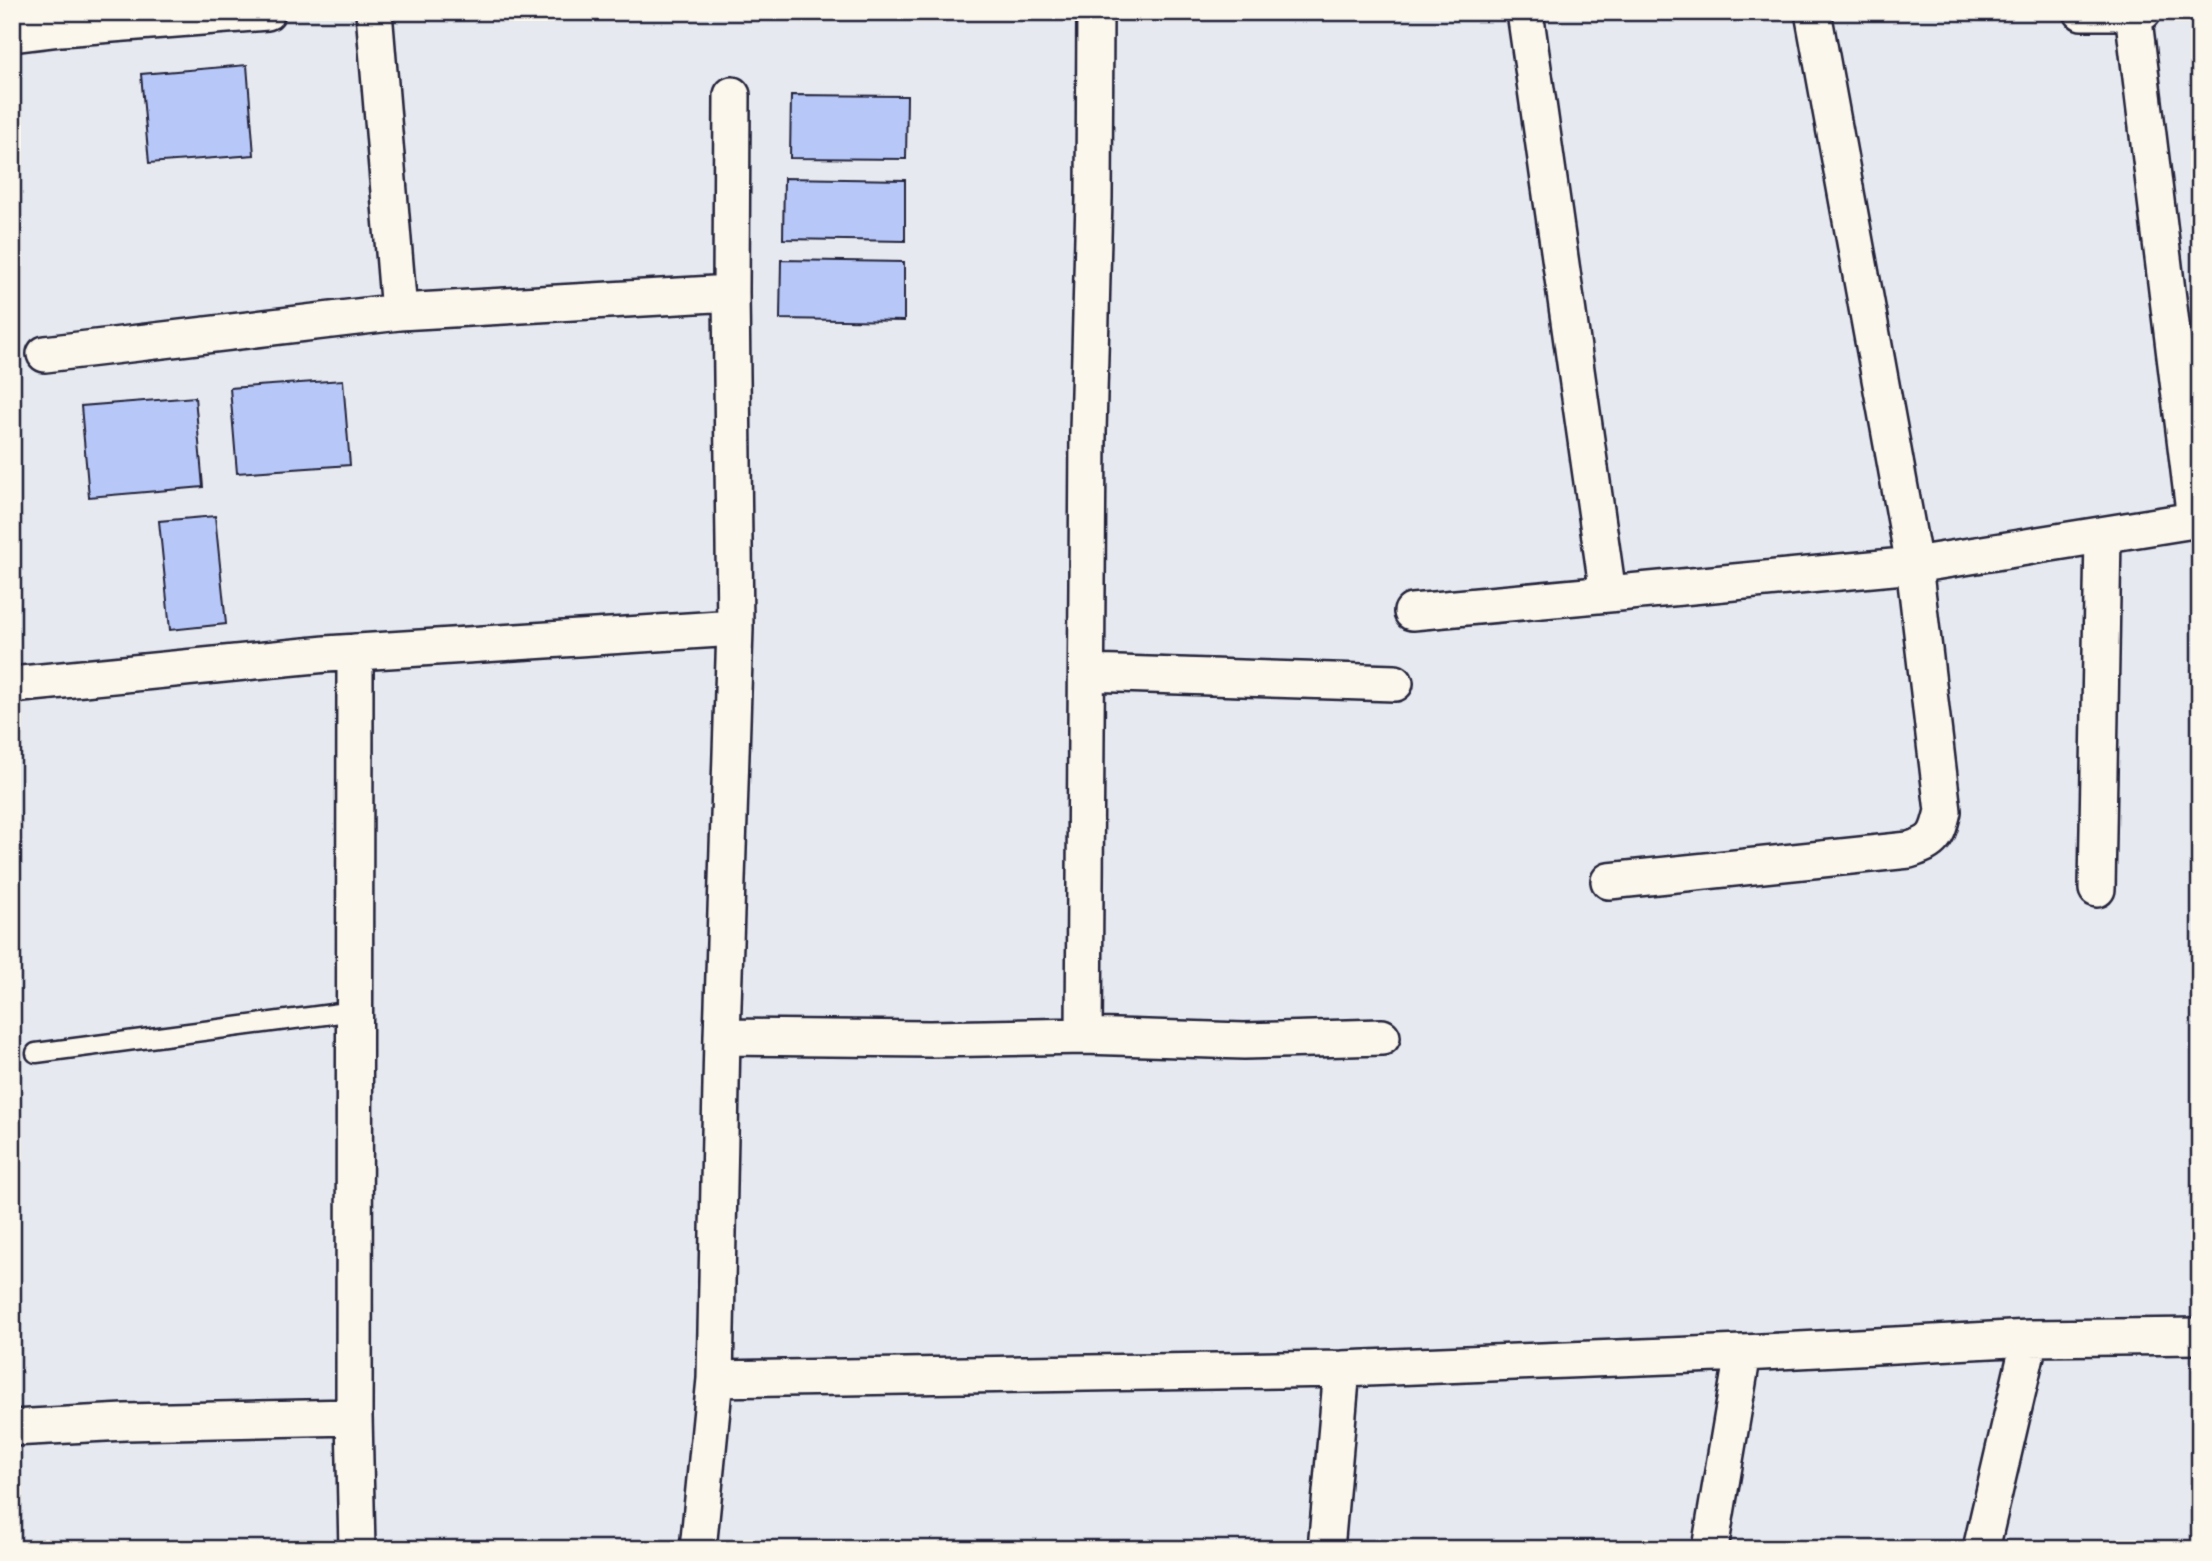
<svg xmlns="http://www.w3.org/2000/svg" width="2212" height="1561" font-family="Mynerve,sans-serif">
<rect width="100%" height="100%" fill="#e7e9f0"/>
<filter id="ink" filterUnits="userSpaceOnUse"><feTurbulence type="fractalNoise" baseFrequency=".0143" numOctaves="2"/><feDisplacementMap in="SourceGraphic" scale="14" xChannelSelector="R" yChannelSelector="G"/><feConvolveMatrix kernelMatrix="1 2 1 2 8 2 1 2 1" color-interpolation-filters="sRGB"/></filter>
<g filter="url(#ink)">
<path fill="#b7c8f8" stroke="#22223b" stroke-width="2" d="M247,65L254,155L149,163L141,74Z
M791,95L907,96L906,159L790,158Z
M784,178L905,180V241L783,239Z
M781,260L904,262V321L780,319Z
M343,380L350,465L237,473L230,388Z
M195,397L203,487L89,497L81,406Z
M215,516L226,624L170,630L159,521Z"/>
<g fill="none" stroke-linecap="round" stroke-linejoin="round">
<defs>
<path id="service" d="M36,1053L355,1011"/>
<path id="minor" d="M374,12L399,312L731,293
M1095,12L1094,198L1088,432L1084,1036L1244,1041L1382,1037
M1525,12L1608,594L1914,565L2200,519
M2082,12H2143
M2133,12L2195,520
M12,34L61,28L267,12
M45,354L399,312
M1412,612L1608,594
M355,652L354,1417L357,1549
M1087,673L1395,683
M12,685L326,654L735,628
M1609,881L1909,850C1935,842 1937,836 1943,811L1914,565L1813,12
M2097,889L2103,535
M1084,1036L930,1039L722,1037L715,1379L1342,1369L1743,1353L2030,1338L2200,1336
M722,1037L735,628L731,293L732,95
M12,1428L125,1422L354,1417
M698,1549L715,1379
M1326,1549L1342,1369
M1710,1549L1743,1353
M1981,1549L2030,1338"/>
</defs>
<use href="#service" stroke="#22223b" stroke-width="23"/>
<use href="#minor" stroke="#22223b" stroke-width="40"/>
<use href="#service" stroke="#fbf7ec" stroke-width="18"/>
<use href="#minor" stroke="#fbf7ec" stroke-width="35"/>
</g>
</g>
<rect width="2212" height="1561" fill="none" stroke="#fbf7ec" stroke-width="42"/>
<rect x="21" y="21" width="2170" height="1519" fill="none" stroke="#22223b" stroke-width="2.5" filter="url(#ink)"/>
</svg>
